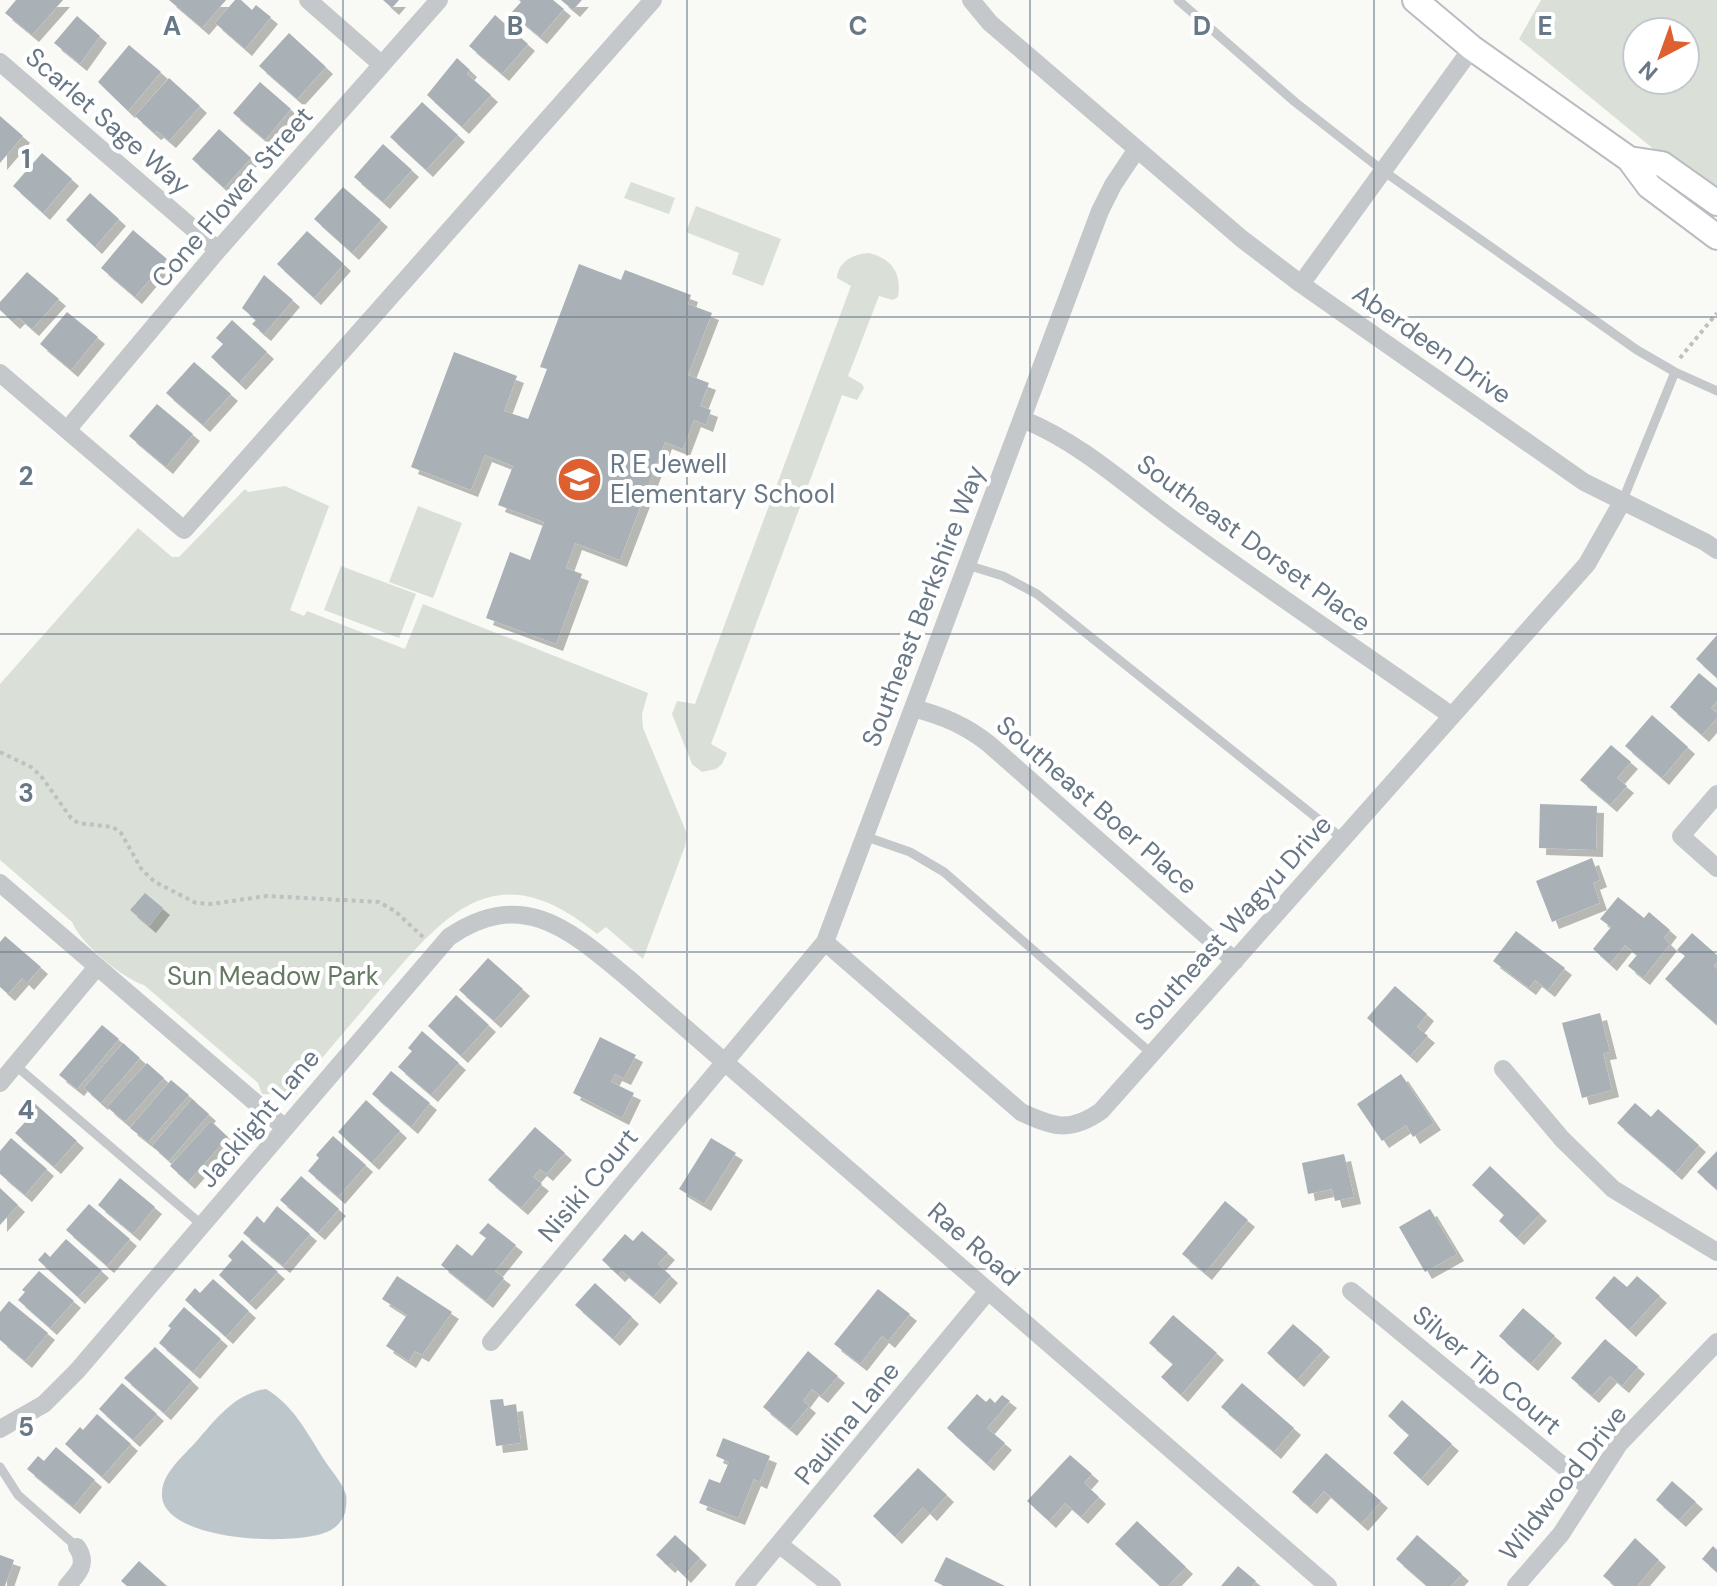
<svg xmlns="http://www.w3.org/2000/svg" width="1717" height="1586" font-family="'DM Sans',sans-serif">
<defs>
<filter id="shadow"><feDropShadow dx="7" dy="7" stdDeviation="0" flood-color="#0004"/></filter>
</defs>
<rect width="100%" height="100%" fill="#f9f9f6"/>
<path fill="#dae0d7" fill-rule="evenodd" d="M1541,0H1717V201L1519,39ZM1637,32H1685V80H1637Z
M631,182L675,198L669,214L624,198Z
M696,206L781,239L763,286L732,274L739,253L686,232Z
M869,253C892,259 902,273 898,297L893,300L879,296L848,376L862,384L864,388L857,400L842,395L711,744L727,753L722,764L716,769L702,772L692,764L672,714L677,701L695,704L851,286L837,278C838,262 853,254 869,253Z
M285,486L329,506L290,610L304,616L307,611L405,649L423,604L648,693L642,714L643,728L687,834L685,846L643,959L606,927L597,934C501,856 452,905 385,984C357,1017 329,1049 302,1082L296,1095L262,1094L258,1083L144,985C122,978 81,944 72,922L0,860V684L138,528L172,557H179L245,489L248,492Z
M418,506L462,523L433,598L389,582Z
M341,566L416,594L399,638L324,610Z"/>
<path fill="#bdc6cb" d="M266,1389C295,1406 309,1437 327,1464C333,1473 343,1484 346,1495C347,1500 346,1508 345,1513C342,1521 336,1528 329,1531C298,1547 159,1542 162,1493C162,1474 183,1456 195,1443C215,1420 235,1393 266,1389Z"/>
<path fill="#a9b1b7" filter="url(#shadow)" d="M16,0H63L32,35L5,13Z
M169,0H226L202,28Z
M235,0H241L252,10L256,5L271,17L245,49L215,23Z
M383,0H399L392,8Z
M519,0H553L564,9L540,37L511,13L521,2Z
M561,0H582L573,10Z
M495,15L528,44L502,74L469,46Z
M77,16L100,36L80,64L54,43Z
M289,33L326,67L297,99L259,66Z
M129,45L161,72L128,111L98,82Z
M457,58L470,70L467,74L491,95L462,127L427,95Z
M169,78L200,106L169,141L157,131L154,133L135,116Z
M260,82L291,109L265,140L233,113Z
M422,102L458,135L426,170L390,137Z
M0,116L23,136L0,163Z
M219,129L251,158L224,188L192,159Z
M383,144L412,170L383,202L354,177Z
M42,153L72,179L43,213L13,186Z
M343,187L381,220L352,253L314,219Z
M90,193L119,219L95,247L66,220Z
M133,230L167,259L135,297L101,268Z
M307,231L344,264L314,298L277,264Z
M579,264L621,280L625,270L691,295L688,304L712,313L688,375L709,383L700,406L711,410L706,425L694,420L683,449L665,442L620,560L575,543L566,568L582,574L556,644L486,618L510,552L530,560L544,522L498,505L513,466L485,455L471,490L411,467L454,352L517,376L504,411L528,419L547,369L540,367Z
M27,272L59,299L32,329L18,317L13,322L0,310V302Z
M264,275L293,300L264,334L252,324L256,320L242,308Z
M67,312L98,337L71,370L40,344Z
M232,320L267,352L239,383L211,357L223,344L216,338Z
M194,362L231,394L203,425L166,393Z
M157,404L193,434L166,467L129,436Z
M1717,635V678L1696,659Z
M1699,673L1717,688V701L1711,708L1717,713V718L1702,735L1670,707Z
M1652,715L1688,747L1662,778L1625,746Z
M1611,745L1631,762L1617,778L1627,786L1610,805L1580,780Z
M1540,804L1597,806L1596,850L1539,848Z
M1592,858L1600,880L1593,883L1600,903L1552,922L1536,881Z
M145,893L163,908L149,926L130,910Z
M1618,897L1644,918L1649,912L1670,930L1664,938L1670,944L1643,978L1628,966L1637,955L1625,945L1610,964L1593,949L1611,927L1600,919Z
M1516,931L1565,968L1548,990L1535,980L1529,988L1493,961Z
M1692,933L1717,955V962L1714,966L1717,969V1025L1665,979L1685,956L1677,950Z
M5,936L41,967L27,983L22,978L8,994L0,987V942Z
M488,958L523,989L494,1021L459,990Z
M1395,986L1427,1014L1417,1027L1428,1036L1410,1056L1367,1018Z
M456,995L489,1025L461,1056L428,1026Z
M1600,1013L1610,1052L1603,1053L1612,1090L1582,1098L1562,1023Z
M102,1025L119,1039L77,1089L59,1075Z
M422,1031L459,1063L431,1095L398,1067L412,1051L408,1048Z
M600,1037L636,1055L624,1078L615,1074L611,1082L634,1093L622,1118L573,1093Z
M123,1043L140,1058L101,1103L84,1088Z
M147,1063L164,1078L125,1122L107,1107Z
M391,1071L430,1103L411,1127L372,1094Z
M1401,1074L1434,1123L1413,1137L1406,1125L1382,1141L1357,1104Z
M171,1080L189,1095L148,1142L130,1128Z
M192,1099L209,1114L169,1161L152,1146Z
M366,1100L400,1131L372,1163L338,1132Z
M32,1101L77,1141L54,1167L15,1133L27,1120L20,1114Z
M1635,1103L1651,1117L1658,1109L1699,1145L1675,1173L1617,1123Z
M211,1121L228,1137L188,1182L170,1166Z
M535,1127L565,1153L546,1174L540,1169L533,1177L542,1184L521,1208L488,1180Z
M333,1136L366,1165L338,1197L308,1171L319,1158L316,1155Z
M11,1138L47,1169L25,1195L0,1174V1151Z
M711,1138L736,1153L704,1204L679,1189Z
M1717,1151V1188L1716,1189L1697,1172Z
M1344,1154L1354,1197L1335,1201L1332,1189L1308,1194L1302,1163Z
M1490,1166L1540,1214L1517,1238L1499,1221L1504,1215L1472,1185Z
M301,1176L339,1209L318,1233L280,1200Z
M120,1178L155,1207L133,1234L98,1205Z
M0,1188L18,1205L0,1225Z
M1225,1201L1248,1220L1205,1273L1182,1254Z
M89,1204L130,1239L107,1266L66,1230Z
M277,1206L310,1234L283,1266L243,1233L257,1216L264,1223Z
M1430,1209L1457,1254L1425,1272L1399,1227Z
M488,1223L516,1245L495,1271L504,1278L486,1301L441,1265L457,1244L472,1256L486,1238L479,1233Z
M642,1231L668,1253L658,1264L671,1276L653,1297L622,1271L618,1275L602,1260L625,1234L633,1241Z
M66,1239L102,1271L78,1297L38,1260L45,1252L50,1257Z
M242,1240L278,1272L249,1303L219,1275L232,1260L228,1256Z
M39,1271L74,1301L50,1328L18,1300L25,1292L22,1290Z
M397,1276L452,1312L422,1355L415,1351L409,1361L386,1346L407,1315L382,1299Z
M1614,1276L1627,1287L1637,1276L1660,1296L1629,1330L1595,1298Z
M213,1279L249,1311L226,1337L185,1300L195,1288L200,1293Z
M595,1283L632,1317L613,1339L575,1305Z
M878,1289L910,1314L888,1341L882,1336L860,1364L834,1344Z
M9,1301L48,1333L25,1361L0,1340V1312Z
M184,1307L221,1339L193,1372L159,1343L171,1328L168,1326Z
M1523,1308L1555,1336L1531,1364L1499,1336Z
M1173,1315L1217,1353L1181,1395L1161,1377L1173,1364L1149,1343Z
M1293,1324L1323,1350L1297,1380L1267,1353Z
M1605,1339L1638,1367L1622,1386L1610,1376L1592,1396L1571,1378Z
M155,1347L192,1381L164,1413L124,1378Z
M808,1351L838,1376L821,1396L812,1389L803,1401L809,1406L790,1429L763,1407Z
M122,1383L157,1414L133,1440L99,1409Z
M1242,1383L1294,1428L1274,1452L1221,1407Z
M977,1394L986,1402L990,1398L995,1403L1002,1395L1010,1401L987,1428L1005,1443L987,1464L947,1428Z
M503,1399L504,1406L516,1404L521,1443L496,1446L490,1400Z
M1402,1400L1452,1444L1421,1479L1393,1453L1409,1435L1388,1416Z
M97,1414L131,1444L102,1477L65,1444L80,1427L83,1430Z
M723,1438L770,1456L760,1482L754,1479L738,1518L699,1503L709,1479L720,1483L729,1462L716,1456Z
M56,1447L95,1480L73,1507L27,1469L38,1456L44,1461Z
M1326,1453L1381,1501L1361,1524L1324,1491L1310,1507L1292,1492Z
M1070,1455L1092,1474L1084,1483L1099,1497L1081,1517L1065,1503L1049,1521L1027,1501Z
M918,1468L947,1495L930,1514L923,1507L895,1537L873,1516Z
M1672,1481L1696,1502L1679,1520L1656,1500Z
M1137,1521L1186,1567L1168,1586H1160L1115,1544Z
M675,1535L700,1558L684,1576L671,1563L668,1566L656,1555Z
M1417,1535L1462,1574L1451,1586H1427L1396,1559Z
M1635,1538L1659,1560L1637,1586H1615L1603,1576Z
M1713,1546L1717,1550V1572L1702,1559Z
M0,1555L14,1560L5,1586H0Z
M946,1557L1005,1586H944L934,1581Z
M139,1561L167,1586H127L121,1581Z
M1238,1566L1256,1581L1252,1586H1221Z"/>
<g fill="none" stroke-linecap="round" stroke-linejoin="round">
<defs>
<path id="secondary" d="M1415,0L1472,48L1629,159L1649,186L1717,237
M1629,159L1662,164L1717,203"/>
</defs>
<use href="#secondary" stroke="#b9bdc2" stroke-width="28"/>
<path stroke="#bec0c2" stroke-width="4" stroke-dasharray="4 4" stroke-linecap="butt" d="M1680,358L1717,313
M0,752L31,767L41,776L71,818L78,823L113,827L121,833L142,870L155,882L196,903L211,904L267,896L379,902L395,911L424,938"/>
<path stroke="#c4c8cb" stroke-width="9" d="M1178,0L1295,102L1382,170L1637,350L1675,372L1717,391
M1622,502L1675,372
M967,565L1003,576L1037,594L1343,839
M864,836L910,852L944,872L1152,1054
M15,1065L202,1225
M0,1467L18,1495L77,1547"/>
<path stroke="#c4c8cb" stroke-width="18" d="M308,0L381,64
M971,0L990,23L1242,239L1301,284L1584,482L1705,542L1717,550
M0,62L218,250
M1301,284L1472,48
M0,373L184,530L653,0
M1022,419C1084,444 1130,489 1183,527C1271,592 1363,653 1452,716
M67,430L218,250L439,0
M913,708C943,716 965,725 989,744L1235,961
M1717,794L1681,836L1717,868
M0,883L285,1128
M825,942L1021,1112C1053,1127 1070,1133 1101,1111L1587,564L1622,502
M1503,1069L1562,1139L1613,1189L1717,1252
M0,1083L97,967
M1351,1291L1590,1488
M491,1342L825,942L1100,211L1113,185L1137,149
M0,1429L44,1404L77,1371L449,937C523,886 571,931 629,979L1328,1586
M780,1545L832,1586
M67,1586C79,1573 88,1563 77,1547
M744,1586L988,1291
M1516,1586L1561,1534L1619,1444L1717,1342"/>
<use href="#secondary" stroke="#fff" stroke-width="24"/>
</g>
<path fill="none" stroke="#697886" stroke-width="2" stroke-opacity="0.55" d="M343,0V1586M687,0V1586M1030,0V1586M1374,0V1586M0,317H1717M0,634H1717M0,952H1717M0,1269H1717"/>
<defs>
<symbol id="school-disc" viewBox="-11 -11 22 22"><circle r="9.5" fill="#de6031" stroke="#fff"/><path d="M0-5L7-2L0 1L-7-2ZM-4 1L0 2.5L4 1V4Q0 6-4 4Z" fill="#fff"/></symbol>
</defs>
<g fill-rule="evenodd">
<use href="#school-disc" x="554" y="454" width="51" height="51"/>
</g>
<g text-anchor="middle" stroke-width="8" stroke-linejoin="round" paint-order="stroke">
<g font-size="26" fill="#697886" stroke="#fff">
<text transform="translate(108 121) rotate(41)" y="9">Scarlet Sage Way</text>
<text transform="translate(232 197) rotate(-49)" y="9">Cone Flower Street</text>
<text transform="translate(1432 344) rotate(35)" y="9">Aberdeen Drive</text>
<text transform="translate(1254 543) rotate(36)" y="9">Southeast Dorset Place</text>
<text transform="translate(923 606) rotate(-69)" y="9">Southeast Berkshire Way</text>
<text transform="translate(1097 805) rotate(41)" y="9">Southeast Boer Place</text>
<text transform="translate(1233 923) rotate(-48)" y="9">Southeast Wagyu Drive</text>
<text transform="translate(259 1118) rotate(-50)" y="9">Jacklight Lane</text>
<text transform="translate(588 1185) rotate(-50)" y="9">Nisiki Court</text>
<text transform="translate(974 1244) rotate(41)" y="9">Rae Road</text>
<text transform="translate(1487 1370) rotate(40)" y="9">Silver Tip Court</text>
<text transform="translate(847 1423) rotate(-51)" y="9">Paulina Lane</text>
<text transform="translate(1563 1483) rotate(-52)" y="9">Wildwood Drive</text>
</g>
<g font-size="26" fill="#697886" stroke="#fff" text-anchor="start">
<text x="610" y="473">R E Jewell<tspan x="610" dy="30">Elementary School</tspan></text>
</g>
<g font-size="26" fill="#667963" stroke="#fff">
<text x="273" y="985">Sun Meadow Park</text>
</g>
</g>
<g font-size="26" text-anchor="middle" font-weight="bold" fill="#697886" stroke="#fff" stroke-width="8" stroke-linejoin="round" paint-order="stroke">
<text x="172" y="35">A</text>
<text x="515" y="35">B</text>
<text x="858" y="35">C</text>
<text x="1202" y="35">D</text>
<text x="1545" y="35">E</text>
<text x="26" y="168">1</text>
<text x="26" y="485">2</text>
<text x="26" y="802">3</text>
<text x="26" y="1119">4</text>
<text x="26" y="1436">5</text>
</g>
<g transform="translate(1661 56) rotate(221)"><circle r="38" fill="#ffffff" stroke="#c3c9cf" stroke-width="2"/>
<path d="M0-6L14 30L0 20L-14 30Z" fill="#de6031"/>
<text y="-12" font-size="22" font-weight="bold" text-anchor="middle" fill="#697886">N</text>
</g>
</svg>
